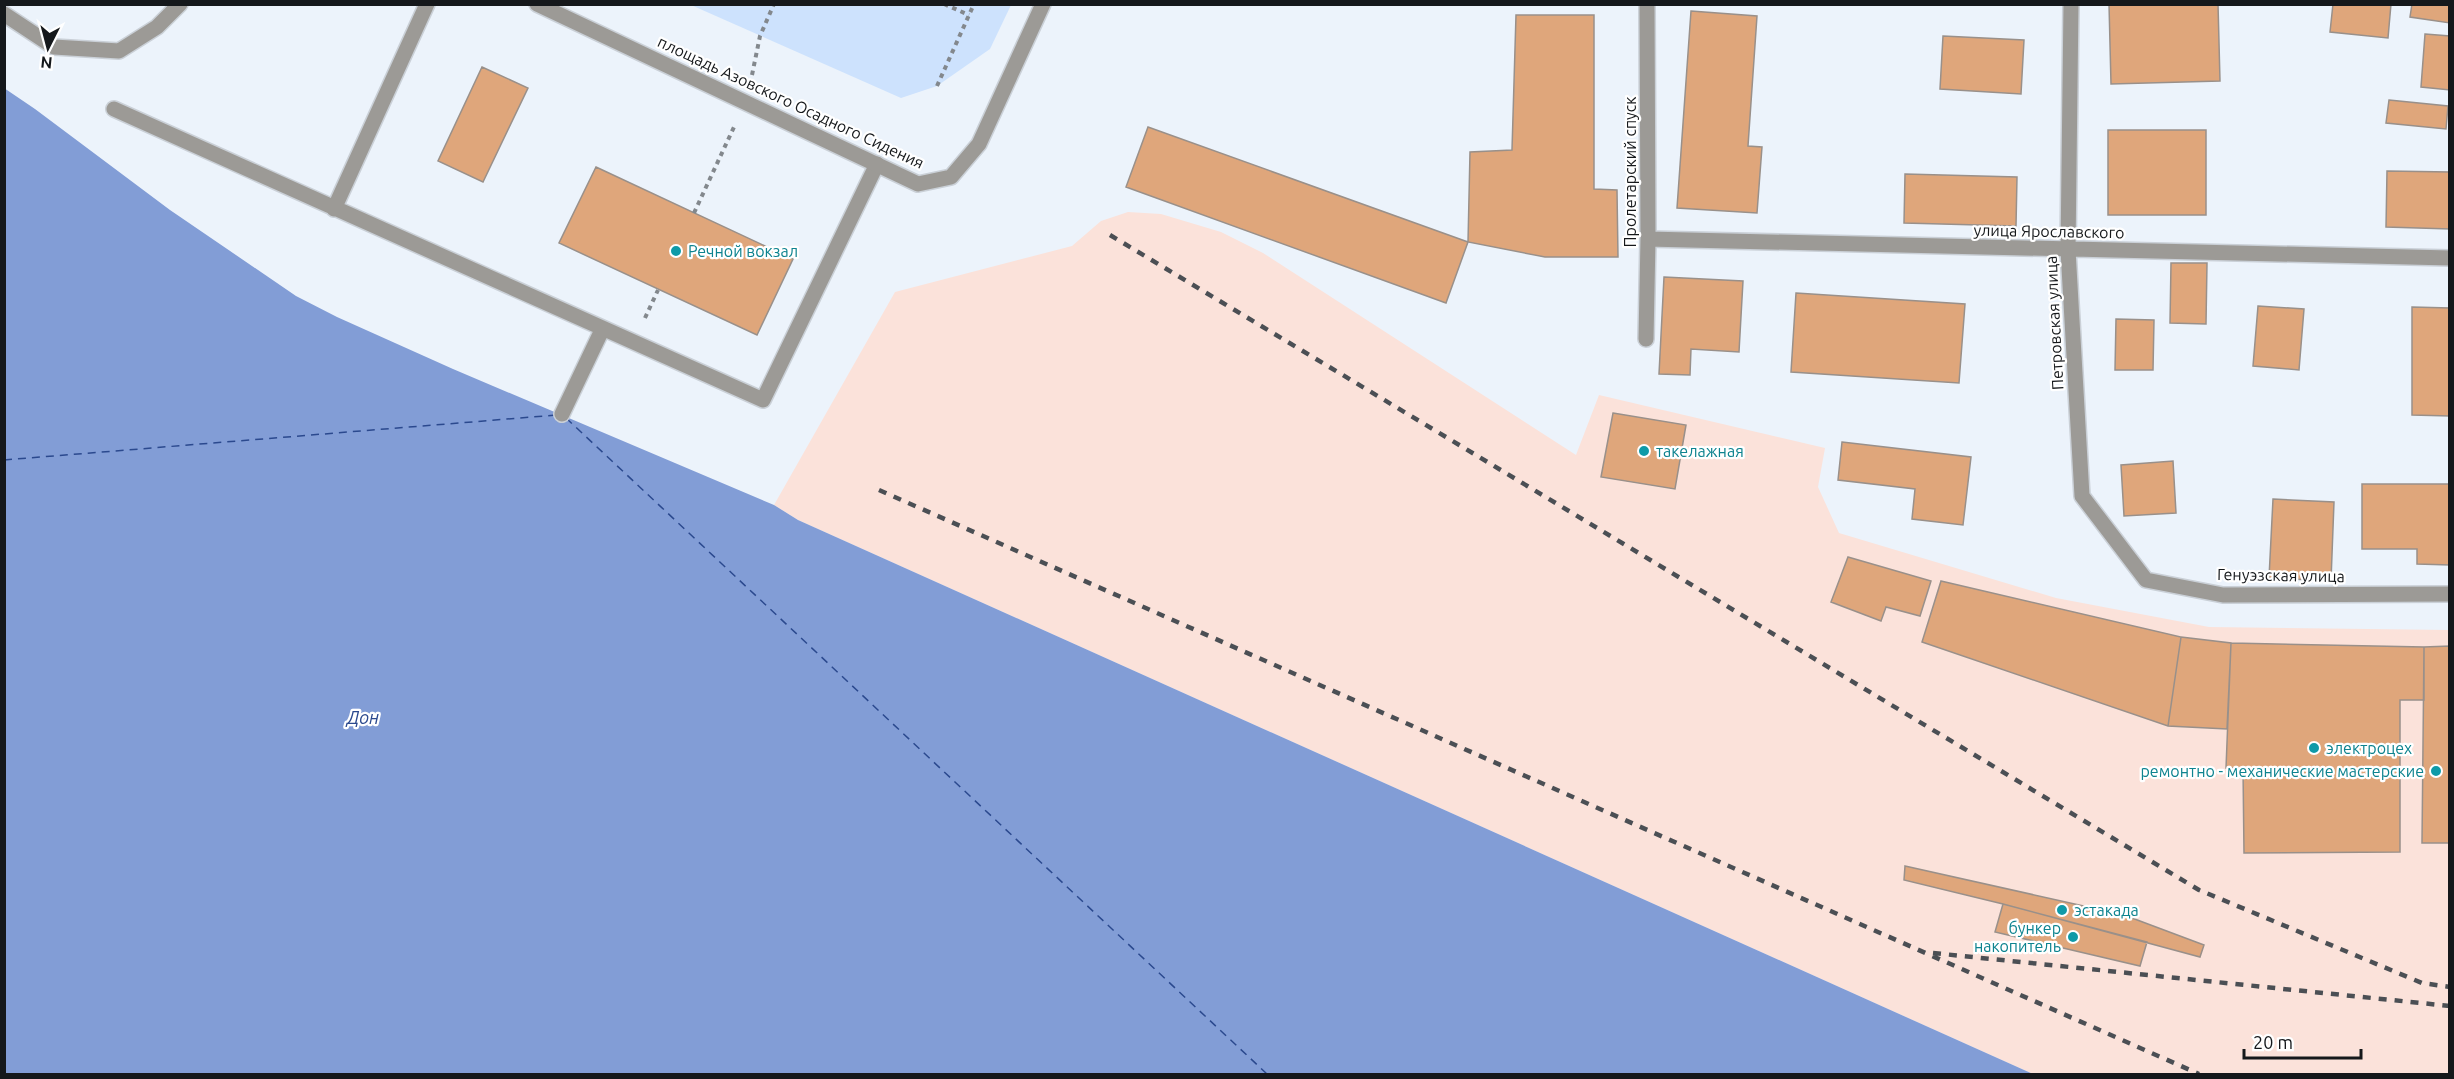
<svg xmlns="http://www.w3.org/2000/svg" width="2454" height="1079" font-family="Ubuntu,sans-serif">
<rect width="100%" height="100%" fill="#ecf3fb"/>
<path fill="#fbe2da" d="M1128,212L1161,214L1221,232L1263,253L1576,455L1599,395L1825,448L1818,487L1839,533L2056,598L2209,627L2449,630V1074H2033L798,520L774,505L895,292L1072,246L1101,221Z"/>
<path fill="#cde2fd" d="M691,5L1011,4V5L990,49L937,86L901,98Z"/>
<path fill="#829dd6" d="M4,88L35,109L170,210L296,296L337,317L453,369L774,505L798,520L2033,1074H5Z"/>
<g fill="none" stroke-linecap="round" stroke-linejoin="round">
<path stroke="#2b498e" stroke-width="1.5" stroke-dasharray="8 6" stroke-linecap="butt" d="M566,418L1267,1074
M4,460L557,415"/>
</g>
<path fill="#dfa67b" stroke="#99908a" stroke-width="1.5" d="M2109,4H2218L2220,81L2111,84Z
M2333,4H2391L2388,38L2330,32Z
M2412,4H2450V23L2410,17Z
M1691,11L1757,16L1748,146L1762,147L1757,213L1677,208Z
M1516,15H1594V189L1617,190L1618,257H1545L1468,242L1470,152L1512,150Z
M2425,34L2450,36V90L2421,87Z
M1943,36L2024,40L2021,94L1940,89Z
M482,67L528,88L483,182L438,161Z
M2389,100L2448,106L2446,129L2386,123Z
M1148,127L1468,242L1446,303L1126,187Z
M2108,130H2206V215H2108Z
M596,167L793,259L757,335L559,243Z
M2387,171L2450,172V229L2386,227Z
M1905,174L2017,177L2016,226L1904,223Z
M2171,263H2207L2206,324L2170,323Z
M1664,277L1743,281L1739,352L1691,349L1690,375L1659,374Z
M1796,293L1965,304L1959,383L1791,372Z
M2258,306L2304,309L2299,370L2253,366Z
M2412,307L2450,308V416L2412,415Z
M2116,319L2154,320L2153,370H2115Z
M1613,413L1686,425L1675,489L1601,477Z
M1842,442L1971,457L1963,525L1912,519L1915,489L1838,480Z
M2173,461L2176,513L2124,516L2121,465Z
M2362,484H2450V565L2417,564V549H2362Z
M2273,499L2334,502L2331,581L2269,578Z
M1848,557L1931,581L1920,616L1886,607L1881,621L1831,602Z
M1941,581L2181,637L2168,726L1922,642Z
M2181,637L2231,643L2227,729L2168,726Z
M2231,643L2424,647V700H2400V852L2244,853L2243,768H2226Z
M2450,646V843H2422L2424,647Z
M1905,866L2124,915L2204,945L2200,957L2003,904L1904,880Z
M2003,904L2147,942L2140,966L1995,932Z"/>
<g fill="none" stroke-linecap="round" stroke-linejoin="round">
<defs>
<path id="service" d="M4,14L54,47L119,51L157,27L180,4
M114,109L763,400L877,164
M334,209L427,4
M562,414L602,330"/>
<path id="minor" d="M537,4L918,184L951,177L979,144L1043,4
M2071,4L2068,250L2082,496L2146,580L2223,595L2450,594
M1648,239L2450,258
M1646,339L1648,239L1647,4"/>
</defs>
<use href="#service" stroke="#cad0d7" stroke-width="18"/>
<use href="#minor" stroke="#cad0d7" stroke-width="18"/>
<path stroke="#83888d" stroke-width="4" stroke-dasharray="4.5 4.5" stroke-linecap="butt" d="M944,4L969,15
M752,75L760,36L774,4
M937,86L974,4
M694,213L734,127
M645,318L658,290"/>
<use href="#service" stroke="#9c9a96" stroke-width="15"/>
<use href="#minor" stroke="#9c9a96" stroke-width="15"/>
<path stroke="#4b4f54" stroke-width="4.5" stroke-dasharray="8 8" stroke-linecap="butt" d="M1110,235L2199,890L2422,983L2450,987
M879,490L2199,1074
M1933,953L2450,1006"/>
</g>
<g fill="#0f9aa8" stroke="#fff" stroke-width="2">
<circle cx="676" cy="251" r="6"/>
<circle cx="1644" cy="451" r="6"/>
<circle cx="2314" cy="748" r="6"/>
<circle cx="2436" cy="771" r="6"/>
<circle cx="2062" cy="910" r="6"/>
<circle cx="2073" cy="937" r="6"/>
</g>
<g text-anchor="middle" stroke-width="4.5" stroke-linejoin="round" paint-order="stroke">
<g font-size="16" fill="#15181b" stroke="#fff">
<text transform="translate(791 102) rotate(25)" y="6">площадь Азовского Осадного Сидения</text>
<text transform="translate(1630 172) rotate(-90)" y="6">Пролетарский спуск</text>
<text transform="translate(2049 231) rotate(1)" y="6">улица Ярославского</text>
<text transform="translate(2054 323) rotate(-93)" y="6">Петровская улица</text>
<text transform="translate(2281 575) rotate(1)" y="6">Генуэзская улица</text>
</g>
<g font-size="16" fill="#0d838f" stroke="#fff" text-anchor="start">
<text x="688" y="257">Речной вокзал</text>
<text x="1656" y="457">такелажная</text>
<text x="2326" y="754">электроцех</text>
<text x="2424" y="777" text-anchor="end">ремонтно - механические мастерские</text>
<text x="2074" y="916">эстакада</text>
<text x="2061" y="934" text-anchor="end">бункер<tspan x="2061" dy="18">накопитель</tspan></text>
</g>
<g font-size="18" font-style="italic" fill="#2b498e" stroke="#fff">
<text x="363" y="724">Дон</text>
</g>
</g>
<rect width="2454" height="1079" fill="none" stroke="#15181b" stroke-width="12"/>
<g transform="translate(48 48) rotate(186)" stroke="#ffffff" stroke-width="4.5" paint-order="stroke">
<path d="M0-4.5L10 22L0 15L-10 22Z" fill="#15181b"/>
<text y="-9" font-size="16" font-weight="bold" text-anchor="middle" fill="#15181b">N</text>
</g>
<path d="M2244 1049v9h117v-9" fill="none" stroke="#15181b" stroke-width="3"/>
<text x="2253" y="1049" font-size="18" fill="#15181b" stroke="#ffffff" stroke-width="4.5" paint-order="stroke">20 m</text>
</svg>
